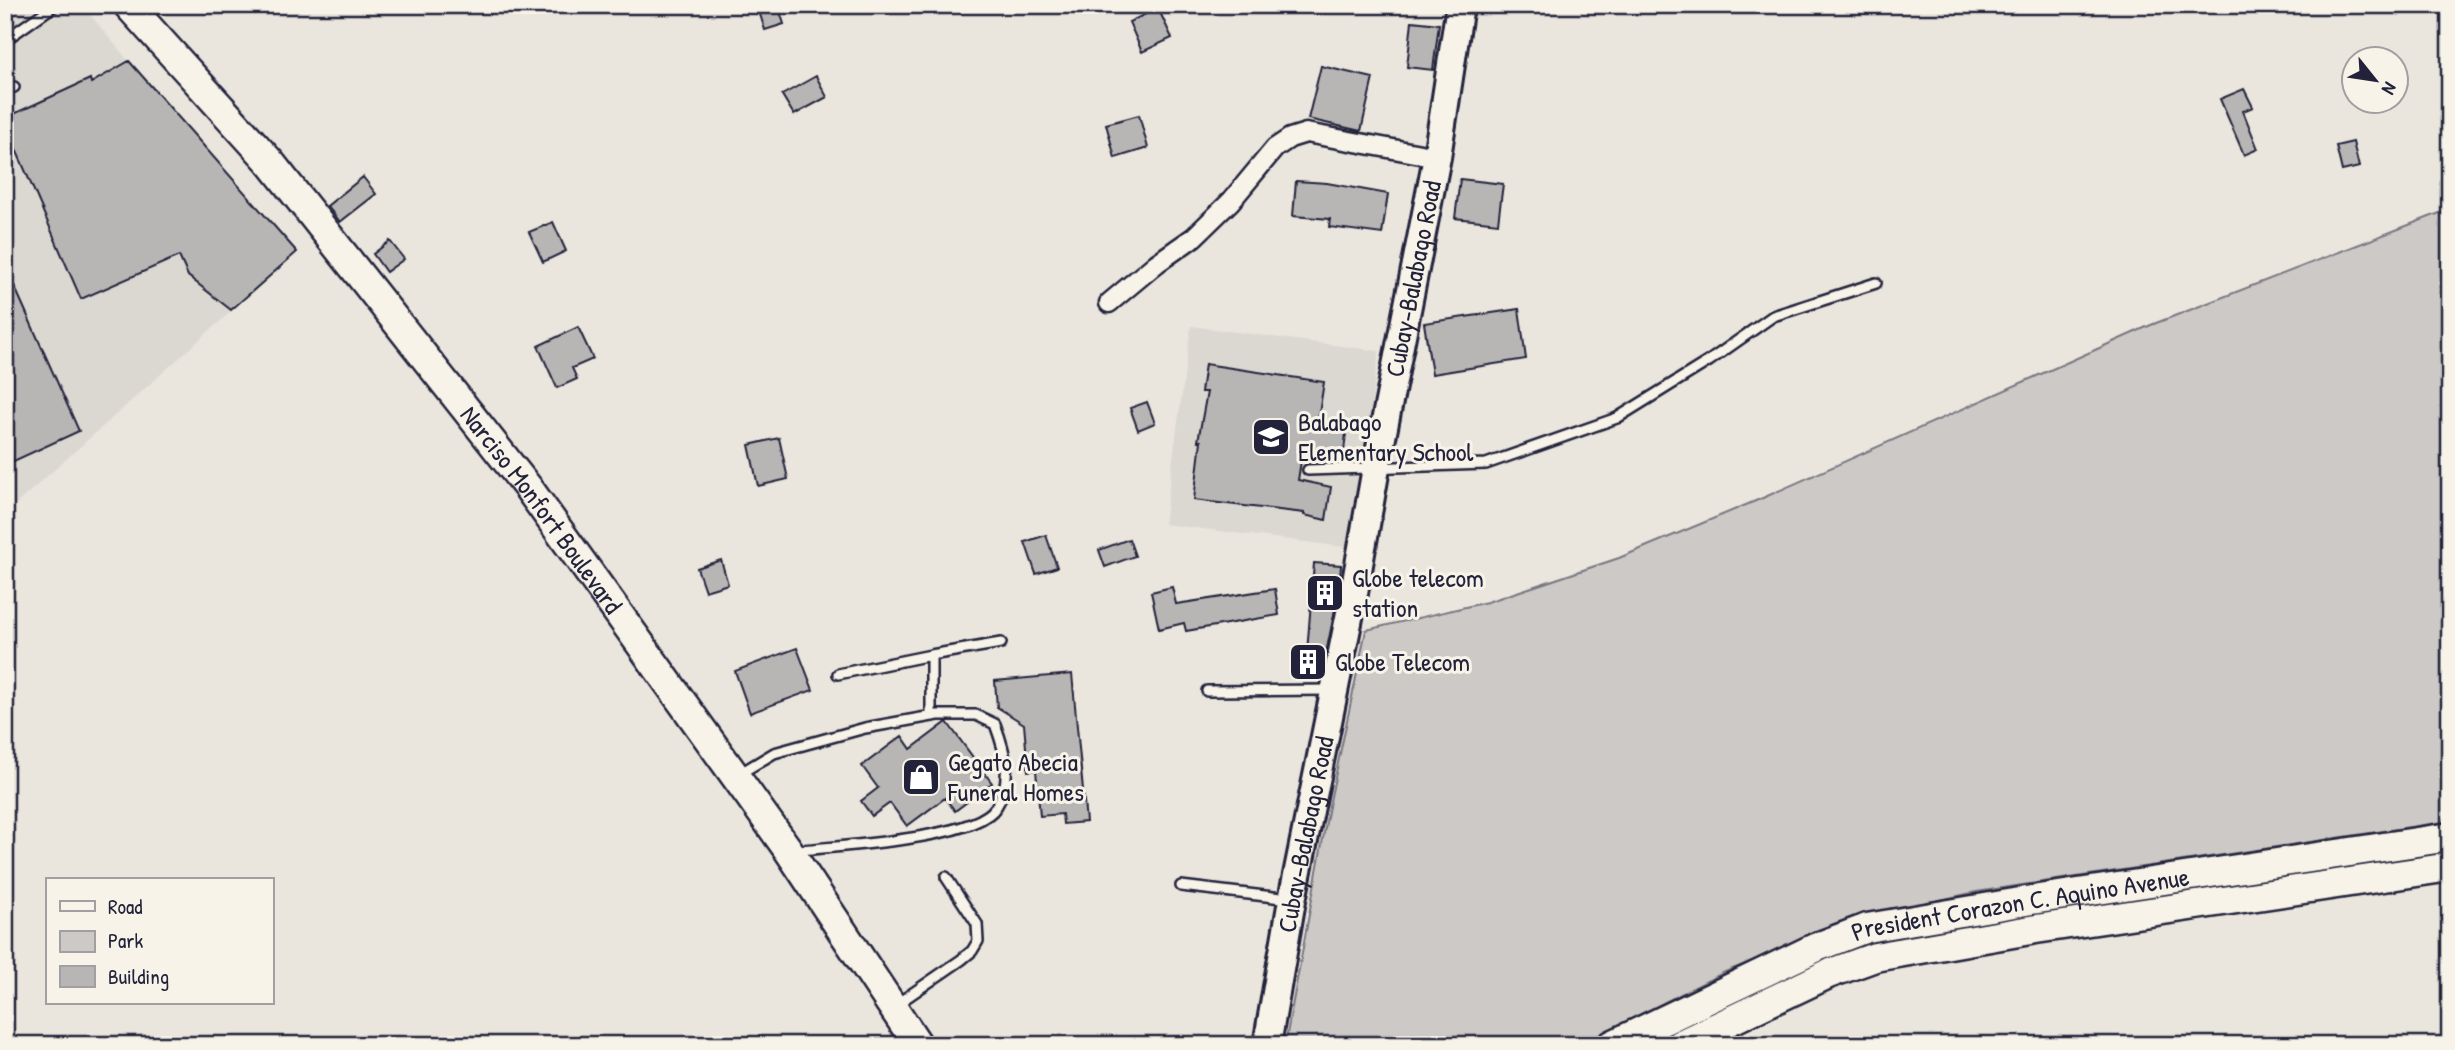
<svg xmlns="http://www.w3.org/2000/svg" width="2455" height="1050" font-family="'Patrick Hand',sans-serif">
<rect width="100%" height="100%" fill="#eae6de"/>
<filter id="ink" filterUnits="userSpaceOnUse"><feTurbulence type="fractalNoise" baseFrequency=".0143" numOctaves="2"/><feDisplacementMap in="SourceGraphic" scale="14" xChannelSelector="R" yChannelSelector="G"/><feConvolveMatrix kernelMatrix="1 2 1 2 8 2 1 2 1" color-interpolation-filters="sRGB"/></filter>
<g filter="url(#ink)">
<path fill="#dbd8d2" d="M5,5H82L292,257L5,514Z
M1191,326L1379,351L1352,548L1164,524Z"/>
<path fill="#cdc9c6" stroke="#787680" stroke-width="2" d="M2450,209V821L1976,892L1862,917L1725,972L1579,1045H1285L1329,806L1366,630L1487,602L1619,558L1765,497L2151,325Z"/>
<path fill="#b8b6b5" stroke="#22223b" stroke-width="2" d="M757,5H778L784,24L765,30Z
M1158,8L1172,38L1142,52L1129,22Z
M1412,21L1439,24L1433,70L1407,67Z
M129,61L297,252L231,310L188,276L179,256L81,299L5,124V118L90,79L91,83Z
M1321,66L1373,78L1361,131L1308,119Z
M816,76L827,97L794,115L782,95Z
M2244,89L2253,107L2243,111L2258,149L2244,155L2220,99Z
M1139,115L1148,148L1115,158L1106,124Z
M2353,142L2359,167L2342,171L2336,146Z
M363,177L376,194L340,222L327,206Z
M1460,179L1503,184L1498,223L1455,218Z
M1296,181L1327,183L1388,194L1382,234L1329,227L1330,219L1293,216Z
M553,222L566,251L543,262L529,232Z
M390,241L404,259L386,272L373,254Z
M5,265L79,431L5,465Z
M1519,309L1526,359L1432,374L1424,323Z
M578,327L593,359L572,368L577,379L557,388L538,346Z
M1205,364L1324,382L1318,420L1347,423L1344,452L1303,448L1298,480L1331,487L1326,520L1304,515V513L1194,500L1201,441H1198L1207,392H1201Z
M1147,402L1155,423L1138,430L1130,408Z
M779,438L788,479L758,486L749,445Z
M1046,535L1057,567L1036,574L1025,542Z
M1129,539L1135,556L1105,567L1099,550Z
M721,560L728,584L705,591L697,568Z
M1314,563L1341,565L1339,590L1321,678H1305Z
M1172,587L1176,604L1275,589L1279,615L1186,631L1184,623L1159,629L1151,592Z
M797,648L813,690L750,713L735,671Z
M1072,674L1086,822L1063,824L1062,814L1040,816L1036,770L1028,771L1024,724L997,707L995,681Z
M947,722L992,783L955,811L945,798L907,826L890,803L872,816L861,801L878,788L862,766L902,736L911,749Z"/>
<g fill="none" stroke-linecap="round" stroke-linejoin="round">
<defs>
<path id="lane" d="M5,40L55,5
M5,87H14
M1308,470L1486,464L1617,418L1709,361L1773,316L1876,283
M838,674L931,655
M1207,691L1333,690
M931,716V655L1001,643
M739,774L774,753L865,728L938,715H976L995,724C1005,751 1014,780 996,807C976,840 833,846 793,851
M1181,886L1290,899
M894,1006L961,960L972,951L978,941L977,924L946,877"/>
<path id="street" d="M1109,303L1157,263L1194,237L1231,201L1275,148L1290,138L1306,133L1437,157"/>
<g id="secondary">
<path id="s1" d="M1267,1045L1292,900L1354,593L1376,468L1437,157L1460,5"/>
</g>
<g id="primary">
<path id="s2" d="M128,5L271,163L529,489L789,851L918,1045"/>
<path id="s3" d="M1612,1045L1817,947L1867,928L2032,900L2450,837"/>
<path d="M1679,1045L1828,974L1875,957L2036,929L2450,867"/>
</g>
</defs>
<use href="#lane" stroke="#22223b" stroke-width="14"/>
<use href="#street" stroke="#22223b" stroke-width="23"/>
<use href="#secondary" stroke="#22223b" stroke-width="32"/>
<use href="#primary" stroke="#22223b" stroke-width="33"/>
<use href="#lane" stroke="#f7f3e8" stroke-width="9"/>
<use href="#street" stroke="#f7f3e8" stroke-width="18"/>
<use href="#secondary" stroke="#f7f3e8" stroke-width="26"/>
<use href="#primary" stroke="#f7f3e8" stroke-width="28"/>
</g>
</g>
<defs>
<symbol id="school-square" viewBox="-11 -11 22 22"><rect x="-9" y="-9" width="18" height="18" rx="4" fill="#22223b" stroke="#f7f3e8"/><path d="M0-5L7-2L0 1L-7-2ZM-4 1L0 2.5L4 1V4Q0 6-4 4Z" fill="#fff"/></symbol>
<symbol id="building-square" viewBox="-11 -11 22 22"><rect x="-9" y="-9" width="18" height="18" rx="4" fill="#22223b" stroke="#f7f3e8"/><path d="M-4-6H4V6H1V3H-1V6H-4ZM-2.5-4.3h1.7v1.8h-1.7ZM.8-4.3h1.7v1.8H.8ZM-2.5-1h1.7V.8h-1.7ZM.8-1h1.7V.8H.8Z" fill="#fff"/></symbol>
<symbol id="shop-square" viewBox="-11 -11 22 22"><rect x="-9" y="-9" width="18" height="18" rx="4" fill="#22223b" stroke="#f7f3e8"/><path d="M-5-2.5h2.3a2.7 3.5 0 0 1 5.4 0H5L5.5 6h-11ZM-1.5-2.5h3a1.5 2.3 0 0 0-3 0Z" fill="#fff"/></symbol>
</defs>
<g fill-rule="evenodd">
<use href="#school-square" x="1249" y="415" width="44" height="44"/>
<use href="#building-square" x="1303" y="571" width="44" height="44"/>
<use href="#building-square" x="1286" y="640" width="44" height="44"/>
<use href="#shop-square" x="899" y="755" width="44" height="44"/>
</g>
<g text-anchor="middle" stroke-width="6" stroke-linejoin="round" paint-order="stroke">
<g font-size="26" fill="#22223b" stroke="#f7f3e8">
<text dy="9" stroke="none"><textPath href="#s1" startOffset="780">Cubay-Balabago Road</textPath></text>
<text dy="9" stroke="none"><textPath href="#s2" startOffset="653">Narciso Monfort Boulevard</textPath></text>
<text dy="9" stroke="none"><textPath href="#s1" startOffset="214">Cubay-Balabago Road</textPath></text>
<text dy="9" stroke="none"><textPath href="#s3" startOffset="436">President Corazon C. Aquino Avenue</textPath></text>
</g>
<g font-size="26" fill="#22223b" stroke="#f7f3e8" text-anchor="start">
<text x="1298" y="431">Balabago<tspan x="1298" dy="30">Elementary School</tspan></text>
<text x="1352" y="587">Globe telecom<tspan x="1352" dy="30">station</tspan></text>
<text x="1335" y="671">Globe Telecom</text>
<text x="948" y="771">Gegato Abecia<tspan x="948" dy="30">Funeral Homes</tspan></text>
</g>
</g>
<rect width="2455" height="1050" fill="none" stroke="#f7f3e8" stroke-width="28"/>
<rect x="14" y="14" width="2427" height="1022" fill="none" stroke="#22223b" stroke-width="2.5" filter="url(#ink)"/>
<rect x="46" y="878" width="228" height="126" fill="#f7f3e8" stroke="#a29fa3" stroke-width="2"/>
<rect x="60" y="901" width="35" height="10" fill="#f7f3e8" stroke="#a29fa3" stroke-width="2"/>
<text x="108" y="914" font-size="21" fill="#22223b">Road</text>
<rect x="60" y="931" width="35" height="21" fill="#cdc9c6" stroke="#a29fa3" stroke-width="2"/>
<text x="108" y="948" font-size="21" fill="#22223b">Park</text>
<rect x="60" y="966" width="35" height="21" fill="#b8b6b5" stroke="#a29fa3" stroke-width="2"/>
<text x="108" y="984" font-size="21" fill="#22223b">Building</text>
<g transform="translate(2375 80) rotate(120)"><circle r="33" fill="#f7f3e8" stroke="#a29fa3" stroke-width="2"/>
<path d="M0-5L12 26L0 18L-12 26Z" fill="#22223b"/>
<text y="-10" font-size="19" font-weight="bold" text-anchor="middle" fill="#22223b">N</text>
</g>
</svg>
